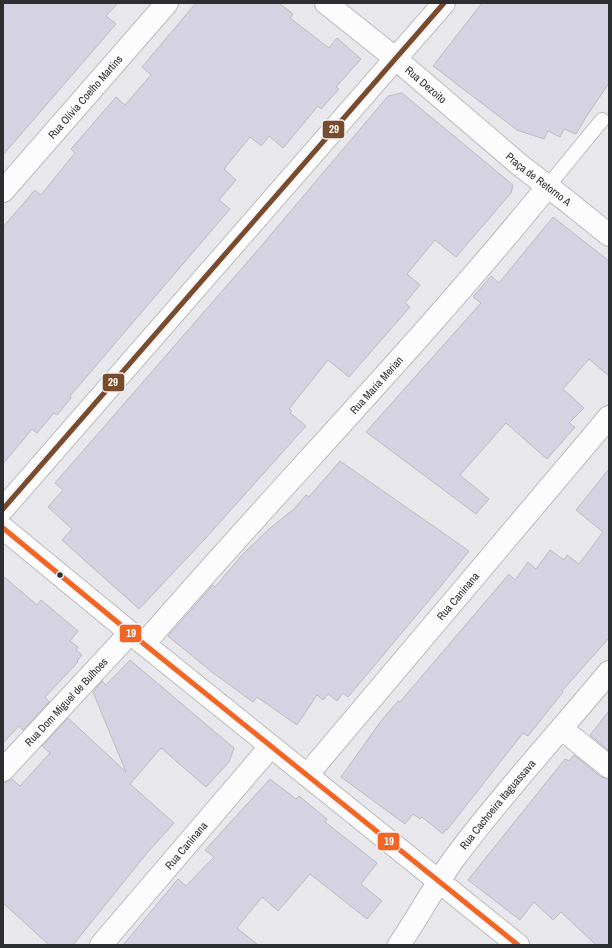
<svg xmlns="http://www.w3.org/2000/svg" width="612" height="948" font-family="'Archivo Narrow',sans-serif">
<style>
.building{fill:#d5d3e1;stroke:#bcbbbf}
.lines{fill:none;stroke-linecap:round;stroke-linejoin:round}
.lane-casing{stroke:#bbbbbe;stroke-width:16}
.street-casing{stroke:#bbbbbe;stroke-width:24}
.lane{stroke:#fcfcfc;stroke-width:14}
.street{stroke:#fcfcfc;stroke-width:22}
.bus-1-casing{stroke:#f3f4fc;stroke-width:8}
.bus-2-casing{stroke:#f3f4fc;stroke-width:8}
.bus-1{stroke:#7a4b2a;stroke-width:5}
.bus-2{stroke:#f26522;stroke-width:5}
.bus-dot{fill:#2d2e31;stroke:#f3f4fc;stroke-width:1.5}
.labels{text-anchor:middle;stroke-width:4;stroke-linejoin:round;paint-order:stroke}
.street-label{font-size:11px;fill:#2d2e31;stroke:#f3f4fc}
.line-badge{stroke:#f3f4fc;stroke-width:1.5}
.badge-label{font-size:11px;text-anchor:middle;font-weight:bold;fill:#fff}
</style>
<rect width="100%" height="100%" fill="#e8e8ec"/>
<!-- building -->
<path class="building" d="M 3,3 L 118,3 L 106,16 L 116,24 L 3,155 Z
M 196,3 L 279,3 L 293,14 L 290,18 L 329,48 L 337,38 L 361,59 L 336,87 L 339,89 L 321,109 L 318,106 L 283,148 L 269,136 L 261,146 L 250,137 L 224,169 L 236,180 L 219,200 L 230,209 L 70,396 L 71,398 L 57,415 L 54,413 L 37,433 L 32,429 L 3,464 L 3,227 L 35,190 L 41,195 L 75,153 L 71,149 L 116,97 L 125,105 L 151,75 L 142,67 Z
M 482,3 L 609,3 L 609,83 L 586,117 L 576,134 L 564,129 L 560,137 L 548,131 L 544,139 L 517,130 L 433,66 Z
M 402,93 L 513,185 L 511,193 L 456,257 L 435,240 L 407,274 L 420,285 L 405,303 L 410,307 L 349,377 L 328,360 L 289,409 L 292,411 L 290,413 L 306,426 L 204,540 L 139,609 L 62,540 L 72,529 L 48,507 L 63,490 L 55,483 L 257,251 L 388,96 Z
M 553,217 L 609,261 L 609,376 L 589,359 L 563,389 L 584,408 L 569,423 L 575,427 L 547,459 L 506,423 L 460,475 L 489,499 L 476,514 L 366,432 L 481,303 L 473,297 L 491,276 L 499,283 Z
M 340,461 L 469,551 L 441,586 L 348,697 L 343,693 L 337,701 L 328,694 L 323,700 L 317,695 L 297,725 L 257,697 L 253,702 L 212,672 L 168,636 L 213,585 L 215,587 L 242,555 L 269,529 L 294,509 L 306,495 L 309,497 Z
M 609,469 L 609,638 L 562,691 L 563,692 L 528,736 L 523,733 L 447,830 L 446,829 L 443,834 L 422,817 L 420,819 L 413,814 L 405,824 L 341,777 L 381,721 L 398,701 L 400,702 L 509,574 L 515,580 L 528,562 L 536,569 L 550,550 L 564,560 L 567,555 L 579,564 L 603,532 L 576,510 Z
M 3,576 L 37,605 L 41,600 L 78,631 L 70,641 L 78,647 L 76,650 L 82,655 L 77,661 L 78,662 L 45,697 L 49,702 L 23,730 L 19,726 L 3,743 Z
M 130,660 L 234,748 L 229,762 L 206,787 L 161,748 L 130,784 L 174,823 L 147,853 L 73,945 L 49,945 L 3,903 L 3,782 L 7,782 L 12,779 L 20,786 L 50,753 L 42,746 L 68,718 L 126,772 L 93,692 L 102,681 L 106,685 Z
M 609,711 L 609,751 L 590,735 Z
M 574,755 L 601,777 L 609,779 L 609,945 L 596,945 L 561,912 L 553,920 L 534,902 L 520,920 L 468,880 L 565,759 L 569,761 Z
M 270,779 L 296,799 L 299,796 L 327,819 L 325,822 L 377,863 L 361,884 L 382,901 L 367,919 L 310,874 L 278,911 L 262,897 L 237,928 L 258,945 L 123,945 L 178,879 L 186,886 L 214,857 L 205,850 Z"/>
<g class="lines">
<!-- lane casing -->
<g class="lane-casing">
<path id="lane" d="M 548,186 L 602,120"/>
</g>
<!-- street casing -->
<g class="street-casing">
<g id="street">
<path id="s1" d="M 326,3 L 396,59 L 521,166 L 563,198 L 609,235"/>
<path id="s2" d="M 3,191 L 167,3"/>
<path d="M 3,509 L 444,3"/>
<path d="M 3,528 L 144,644 L 518,945"/>
<path id="s3" d="M 144,644 C 277,490 420,344 548,186"/>
<path d="M 562,729 L 609,767"/>
<path id="s4" d="M 3,770 L 130,633"/>
<path id="s5" d="M 307,775 L 609,417"/>
<path id="s6" d="M 101,945 L 271,746"/>
<path id="s7" d="M 399,945 C 418,917 434,887 453,860 C 501,795 557,735 609,672"/>
</g>
</g>
<!-- lane -->
<use href="#lane" class="lane"/>
<!-- street -->
<use href="#street" class="street"/>
<!-- bus-1 casing -->
<g class="bus-1-casing">
<path id="bus-1" d="M 3,509 L 444,3"/>
</g>
<!-- bus-2 casing -->
<g class="bus-2-casing">
<path id="bus-2" d="M 3,528 L 144,644 L 518,945"/>
</g>
<!-- bus-1 -->
<use href="#bus-1" class="bus-1"/>
<!-- bus-2 -->
<use href="#bus-2" class="bus-2"/>
</g>
<!-- markers -->
<circle class="bus-dot" cx="60" cy="575" r="3.5"/>
<g class="labels">
<!-- street labels -->
<g class="street-label">
<text dy="4" stroke="none"><textPath href="#s1" startOffset="129">Rua Dezoito</textPath></text>
<text dy="4" stroke="none"><textPath href="#s2" startOffset="125">Rua Olívia Coelho Martins</textPath></text>
<text dy="4" stroke="none"><textPath href="#s1" startOffset="276">Praça de Retorno A</textPath></text>
<text dy="4" stroke="none"><textPath href="#s3" startOffset="348">Rua Maria Merian</textPath></text>
<text dy="4" stroke="none"><textPath href="#s5" startOffset="234">Rua Caninana</textPath></text>
<text dy="4" stroke="none"><textPath href="#s4" startOffset="93">Rua Dom Miguel de Bulhoes</textPath></text>
<text dy="4" stroke="none"><textPath href="#s7" startOffset="172">Rua Cachoeira Itaguassava</textPath></text>
<text dy="4" stroke="none"><textPath href="#s6" startOffset="131">Rua Caninana</textPath></text>
</g>
</g>
<g class="line-badge">
<rect x="322" y="120" width="23" height="19" rx="4" fill="#7a4b2a"/>
<rect x="102" y="373" width="23" height="19" rx="4" fill="#7a4b2a"/>
<rect x="119" y="624" width="23" height="19" rx="4" fill="#f26522"/>
<rect x="377" y="832" width="23" height="19" rx="4" fill="#f26522"/>
</g>
<g class="badge-label">
<text x="334" y="133">29</text>
<text x="113" y="386">29</text>
<text x="131" y="637">19</text>
<text x="389" y="845">19</text>
</g>
<!-- border -->
<rect width="612" height="948" fill="none" stroke="#2d2e31" stroke-width="8"/>
</svg>
